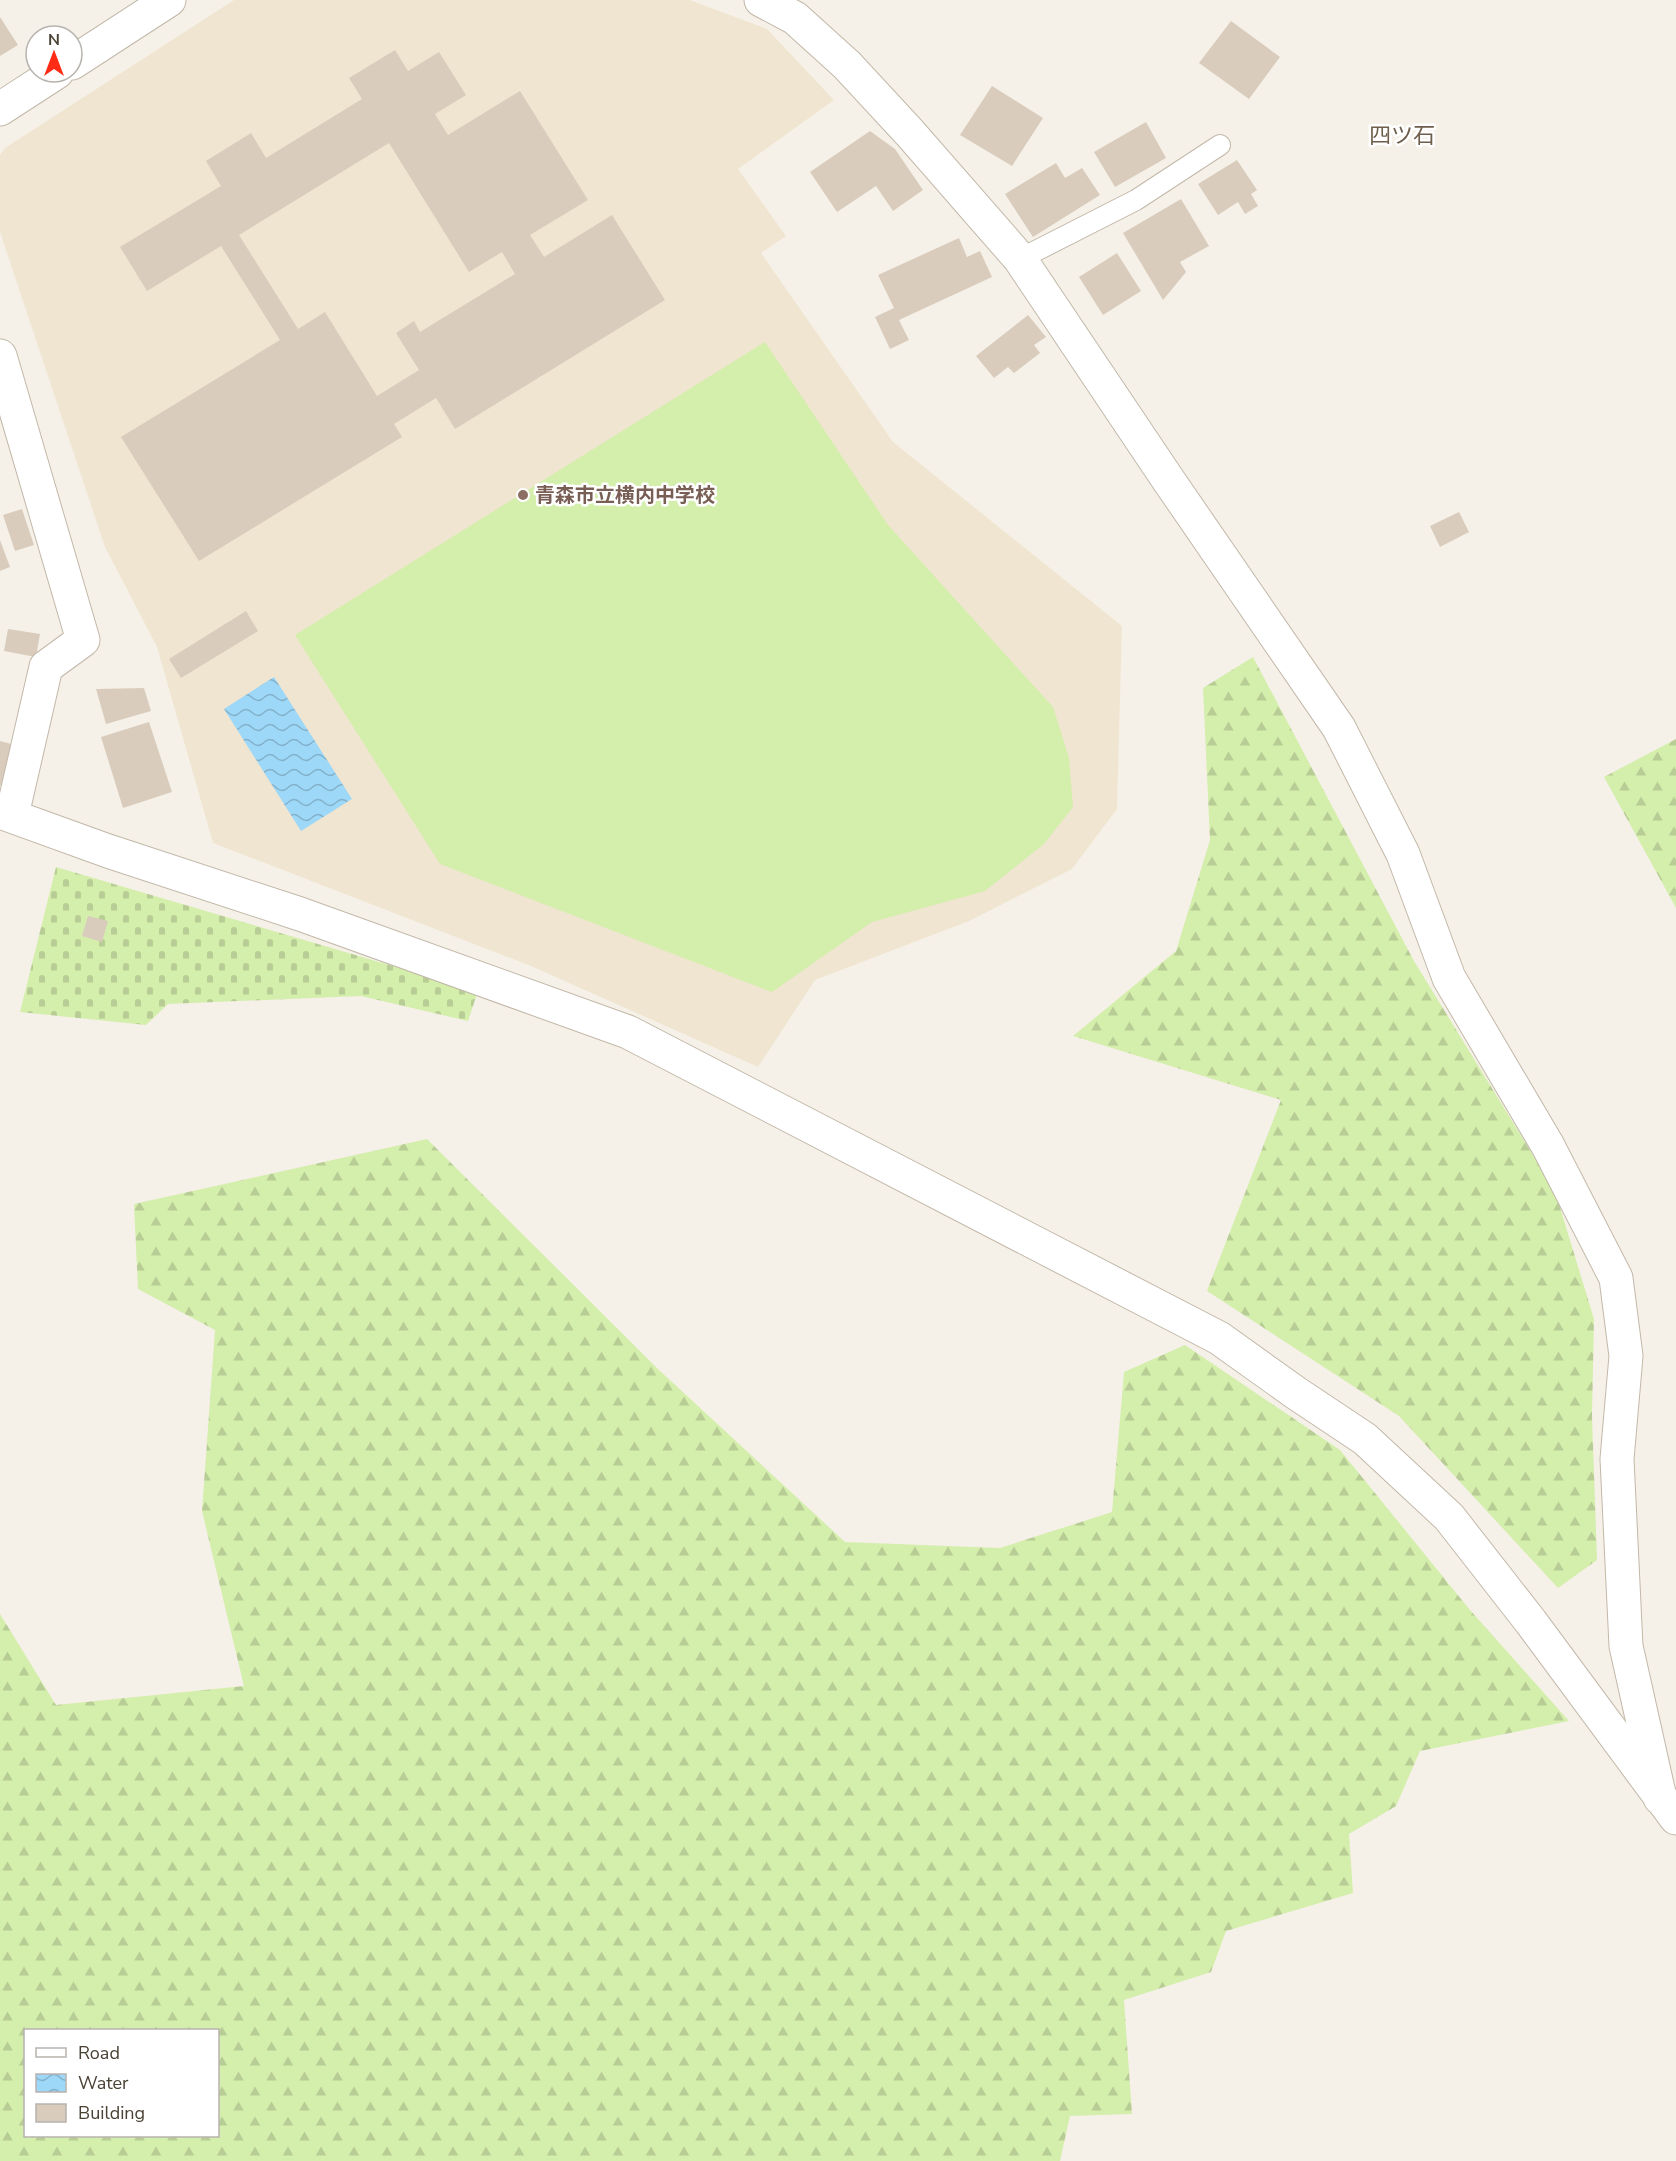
<svg xmlns="http://www.w3.org/2000/svg" width="1676" height="2161" font-family="'Nunito Sans','Noto Sans JP',sans-serif">
<style>
.education{fill:#f0e5d0}
.forest{fill:url(#forest-firs);fill-rule:evenodd}
.cemetery{fill:url(#cemetery-stones)}
.garden{fill:#d4eeac}
.water{fill:url(#water-waves)}
.building{fill:#d9ccbc;fill-rule:evenodd}
.lines{fill:none;stroke-linecap:round;stroke-linejoin:round}
.service-casing{stroke:#c2b8a9;stroke-width:22}
.minor-casing{stroke:#c2b8a9;stroke-width:35}
.tertiary-casing{stroke:#c2b8a9;stroke-width:35}
.service{stroke:#fff;stroke-width:20}
.minor{stroke:#fff;stroke-width:33}
.tertiary{stroke:#fff;stroke-width:33}
.education-dot{fill:#8d6e63;stroke:#fff;stroke-width:2}
.labels{text-anchor:middle;stroke-width:5;stroke-linejoin:round;paint-order:stroke}
.education-label{font-size:20px;font-weight:bold;fill:#785e54;stroke:#fff;text-anchor:start}
.quarter-label{font-size:22px;fill:#6e5e4b;stroke:#fff}
</style>
<defs>
<pattern id="forest-firs" width="22" height="20" patternUnits="userSpaceOnUse" patternTransform="scale(1.5)"><rect width="22" height="20" fill="#d4eeac"/><path d="M5 1l3.5 6h-7zM16 11l3.5 6h-7z" fill="#b8cd95"/></pattern>
<pattern id="cemetery-stones" width="16" height="16" patternUnits="userSpaceOnUse" patternTransform="scale(1.5)"><rect width="16" height="16" fill="#d4eeac"/><path d="M2 7V4a2 2 0 0 1 4 0v3zM10 15v-3a2 2 0 0 1 4 0v3z" fill="#b8cd95"/></pattern>
<pattern id="water-waves" width="16" height="10" patternUnits="userSpaceOnUse" patternTransform="scale(1.5)"><rect width="16" height="10" fill="#9ed8f8"/><path d="M0 5q4-4 8 0t8 0" fill="none" stroke="#83b1ca"/></pattern>
</defs>
<rect width="100%" height="100%" fill="#f6f1e8"/>
<!-- education -->
<path class="education" d="M 234,0 L 690,0 L 767,29 L 834,100 L 738,169 L 786,236 L 761,253 L 893,442 L 1122,626 L 1117,809 L 1072,869 L 969,921 L 815,980 L 758,1067 L 531,966 L 213,843 L 157,647 L 105,547 L 0,232 L 0,155 L 5,148 Z"/>
<!-- forest -->
<path class="forest" d="M 1253,657 L 1414,961 L 1555,1191 L 1594,1319 L 1592,1416 L 1597,1560 L 1558,1588 L 1399,1416 L 1207,1291 L 1281,1100 L 1073,1036 L 1176,951 L 1210,840 L 1203,688 Z
M 1676,739 L 1676,908 L 1604,777 Z
M 427,1139 L 659,1370 L 845,1542 L 1000,1548 L 1112,1512 L 1124,1372 L 1185,1345 L 1340,1450 L 1470,1610 L 1569,1721 L 1420,1751 L 1396,1806 L 1349,1834 L 1353,1893 L 1226,1931 L 1211,1972 L 1124,2000 L 1132,2114 L 1070,2116 L 1060,2161 L 0,2161 L 0,1614 L 56,1705 L 244,1686 L 202,1511 L 215,1330 L 138,1289 L 134,1204 ZM 218,2030 L 218,2136 L 26,2136 L 26,2030 Z"/>
<!-- cemetery -->
<path class="cemetery" d="M 56,867 L 478,991 L 468,1021 L 361,996 L 168,1004 L 146,1025 L 20,1012 Z"/>
<!-- garden -->
<path class="garden" d="M 765,342 L 888,525 L 1053,707 L 1069,758 L 1073,807 L 1044,844 L 985,891 L 872,922 L 772,992 L 440,864 L 295,635 Z"/>
<!-- water -->
<path class="water" d="M 274,677 L 352,799 L 301,831 L 224,709 Z"/>
<!-- building -->
<path class="building" d="M 0,17 L 18,45 L 0,56 Z
M 1231,21 L 1280,57 L 1249,99 L 1199,63 Z
M 395,50 L 408,71 L 439,52 L 466,95 L 435,114 L 448,135 L 520,91 L 588,200 L 530,235 L 544,257 L 612,215 L 665,300 L 455,429 L 436,398 L 394,424 L 402,437 L 199,561 L 121,437 L 280,340 L 221,246 L 147,291 L 120,247 L 221,186 L 206,161 L 251,133 L 266,158 L 362,99 L 349,78 ZM 389,143 L 469,272 L 502,252 L 515,274 L 420,332 L 414,321 L 396,333 L 419,370 L 377,396 L 325,312 L 298,329 L 239,235 Z
M 992,86 L 1043,118 L 1012,166 L 960,135 Z
M 1146,122 L 1166,158 L 1115,187 L 1094,152 Z
M 870,131 L 895,149 L 923,190 L 893,211 L 876,186 L 837,212 L 810,172 Z
M 1237,160 L 1257,190 L 1251,194 L 1258,206 L 1245,214 L 1238,202 L 1218,215 L 1198,184 Z
M 1056,163 L 1065,178 L 1082,168 L 1100,195 L 1033,237 L 1005,194 Z
M 1181,199 L 1209,246 L 1180,262 L 1186,272 L 1163,300 L 1123,233 Z
M 959,238 L 967,257 L 980,251 L 992,277 L 899,320 L 909,340 L 890,349 L 875,317 L 894,308 L 878,275 Z
M 1117,253 L 1141,291 L 1103,315 L 1079,277 Z
M 1028,315 L 1046,337 L 1034,345 L 1040,353 L 1014,373 L 1008,367 L 994,378 L 976,356 Z
M 22,509 L 34,545 L 15,551 L 3,515 Z
M 1459,512 L 1469,532 L 1440,547 L 1430,526 Z
M 0,540 L 10,567 L 0,571 Z
M 246,611 L 258,631 L 181,678 L 169,659 Z
M 8,629 L 40,634 L 36,657 L 4,651 Z
M 144,688 L 151,711 L 106,724 L 96,689 Z
M 149,722 L 172,792 L 123,808 L 101,737 Z
M 0,741 L 15,745 L 5,787 L 0,785 Z
M 88,916 L 108,921 L 102,942 L 82,936 Z"/>
<g class="lines">
<!-- service casing -->
<g class="service-casing">
<path id="service" d="M 1020,259 L 1136,200 L 1220,145"/>
</g>
<!-- minor casing -->
<g class="minor-casing">
<path id="minor" d="M 761,0 L 795,18 L 847,65 L 910,133 L 1020,259 L 1169,481 L 1339,728 L 1403,854 L 1449,978 L 1548,1146 L 1616,1278 L 1626,1356 L 1617,1459 L 1626,1646 L 1660,1798
M 72,63 L 169,0
M 0,109 L 57,72
M 0,356 L 83,640 L 46,667 L 12,815"/>
</g>
<!-- tertiary casing -->
<g class="tertiary-casing">
<path id="tertiary" d="M 0,812 L 108,851 L 300,914 L 628,1032 L 1219,1338 L 1296,1393 L 1365,1439 L 1449,1517 L 1531,1622 L 1676,1818"/>
</g>
<!-- service -->
<use href="#service" class="service"/>
<!-- minor -->
<use href="#minor" class="minor"/>
<!-- tertiary -->
<use href="#tertiary" class="tertiary"/>
</g>
<!-- markers -->
<circle class="education-dot" cx="523" cy="495" r="6"/>
<g class="labels">
<!-- education labels -->
<g class="education-label">
<text x="535" y="502">青森市立横内中学校</text>
</g>
<!-- quarter labels -->
<g class="quarter-label">
<text x="1402" y="143">四ツ石</text>
</g>
</g>
<!-- legend -->
<rect x="24" y="2029" width="195" height="108" fill="#ffffff" stroke="#b7b3ae" stroke-width="1.5"/>
<rect x="36" y="2048" width="30" height="9" fill="#ffffff" stroke="#b7b3ae" stroke-width="1.5"/>
<text x="78" y="2059" font-size="18" fill="#4a4135">Road</text>
<rect x="36" y="2074" width="30" height="18" fill="url(#water-waves)" stroke="#b7b3ae" stroke-width="1.5"/>
<text x="78" y="2089" font-size="18" fill="#4a4135">Water</text>
<rect x="36" y="2104" width="30" height="18" fill="#d9ccbc" stroke="#b7b3ae" stroke-width="1.5"/>
<text x="78" y="2119" font-size="18" fill="#4a4135">Building</text>
<!-- north arrow -->
<g transform="translate(54 54)"><circle r="28" fill="#ffffff" stroke="#b7b3ae" stroke-width="1.5"/>
<path d="M0-4.5L10 22L0 15L-10 22Z" fill="#ff2c15"/>
<text y="-9" font-size="16" font-weight="bold" text-anchor="middle" fill="#4a4135">N</text>
</g>
</svg>
